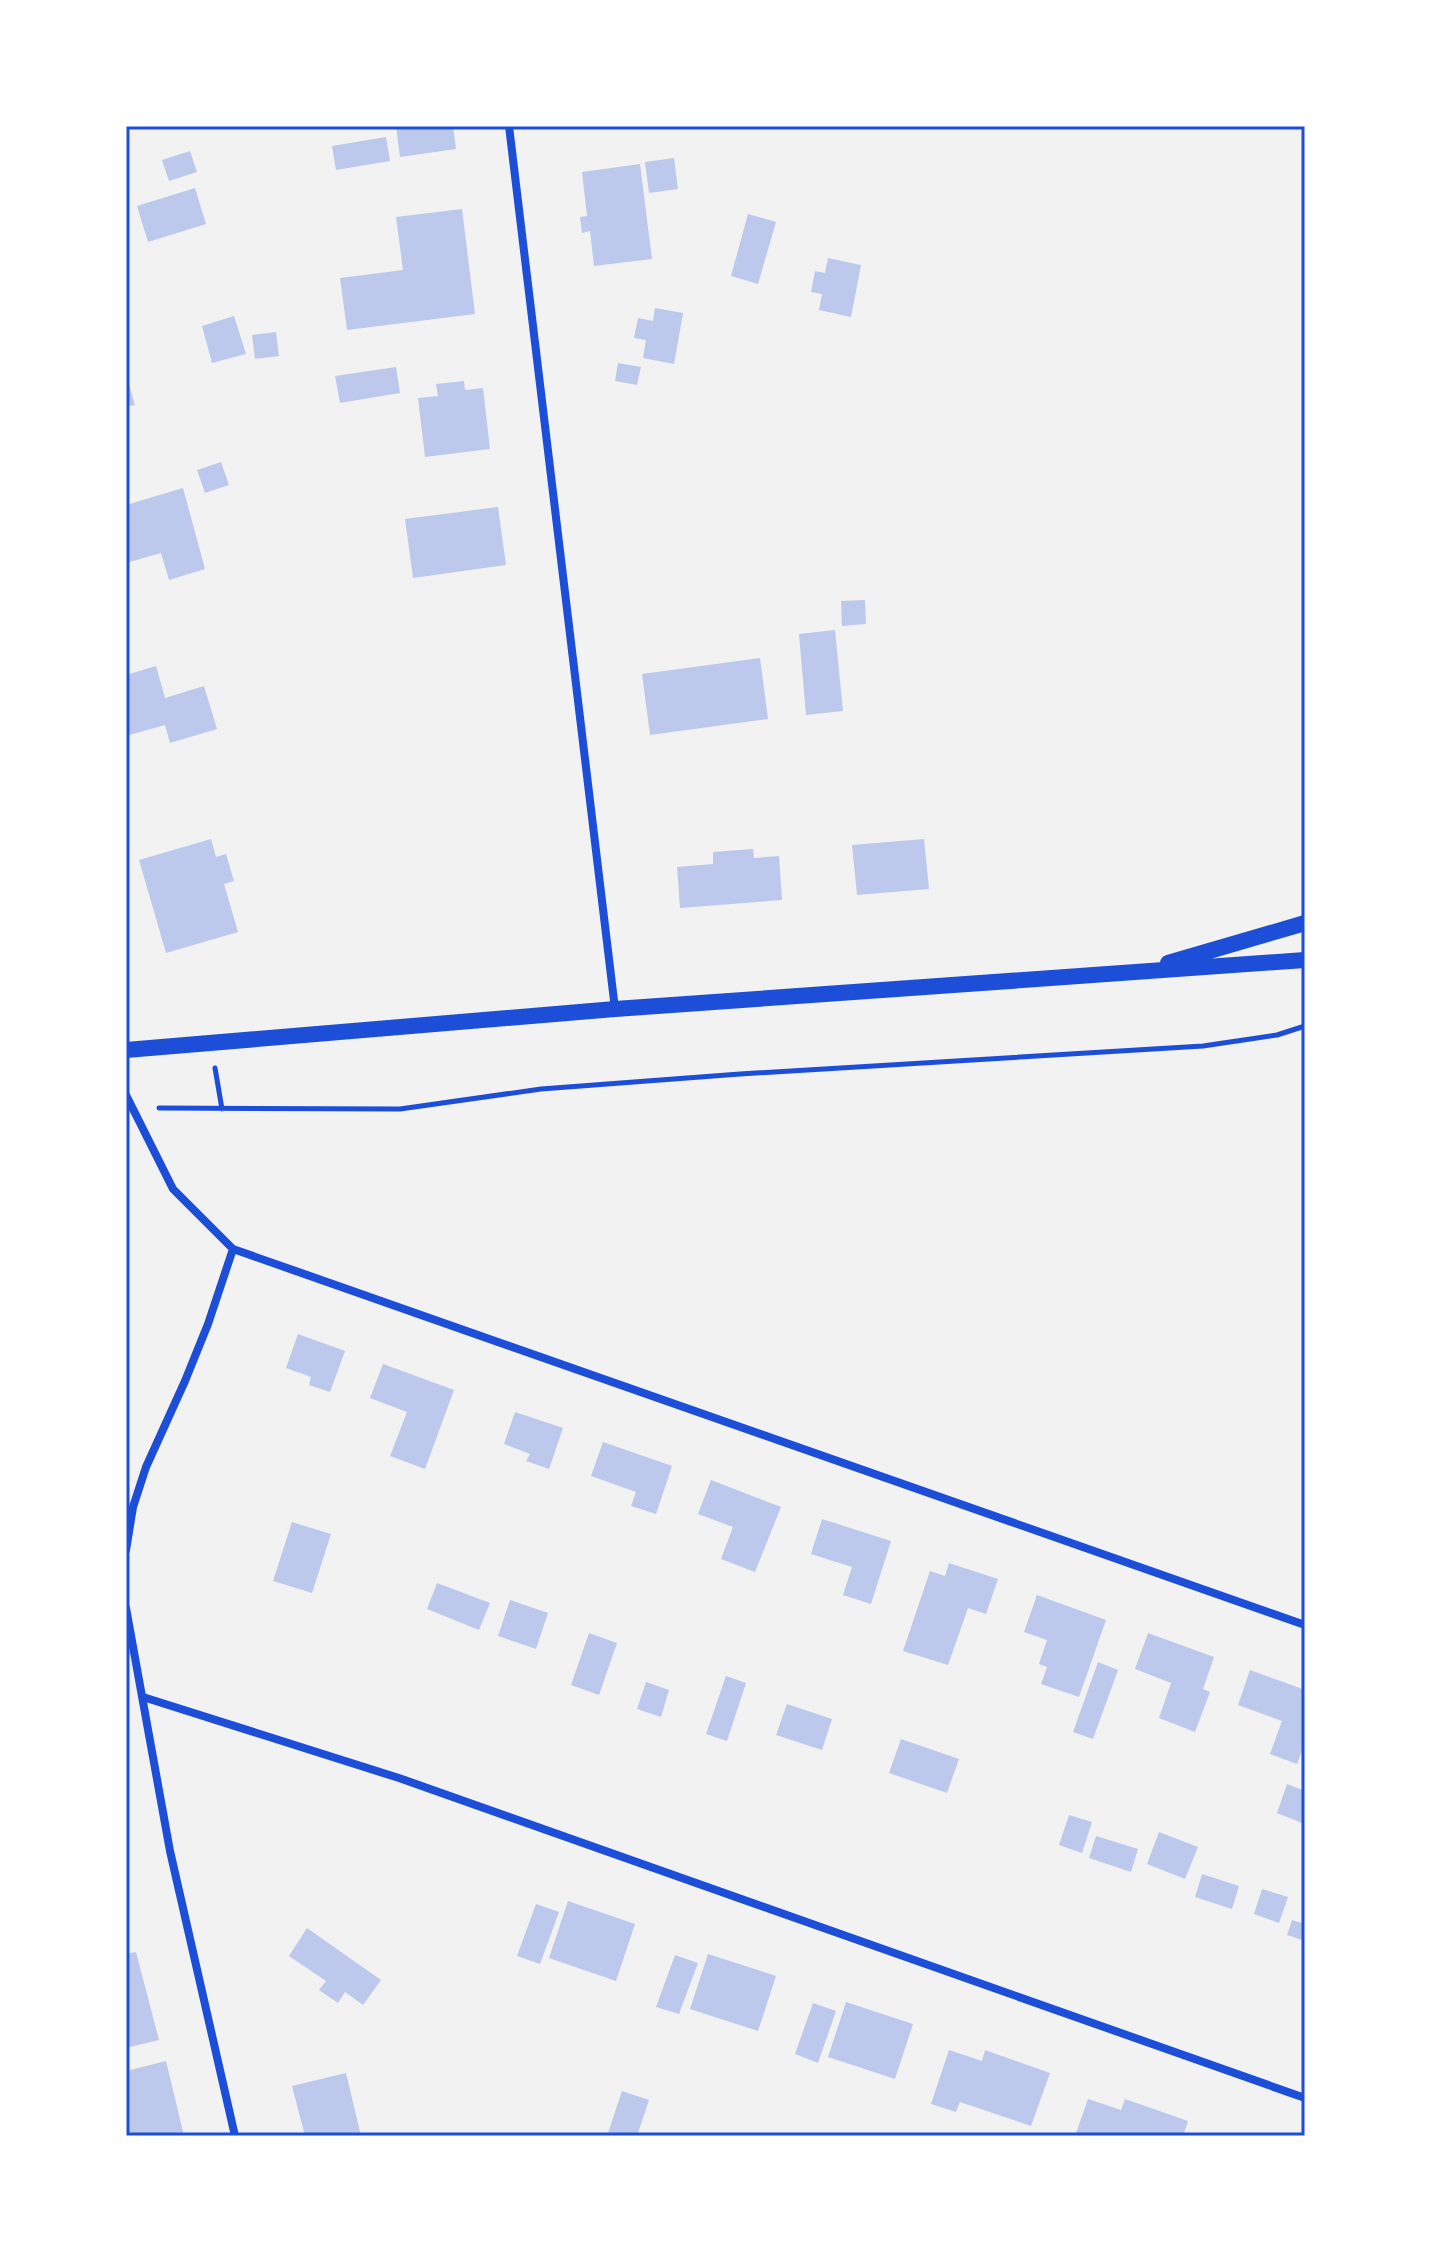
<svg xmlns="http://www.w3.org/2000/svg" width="1431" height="2262" font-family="Roboto,sans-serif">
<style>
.building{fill:#bdc9ec}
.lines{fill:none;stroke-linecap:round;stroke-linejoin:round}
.path{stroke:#1d4ed8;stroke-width:5}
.minor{stroke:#1d4ed8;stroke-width:8}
.secondary{stroke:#1d4ed8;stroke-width:16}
.neatline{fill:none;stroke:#1d4ed8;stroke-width:3}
</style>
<rect width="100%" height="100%" fill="#f2f2f2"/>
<!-- building -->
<path class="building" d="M 396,126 L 453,126 L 456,149 L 400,157 Z
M 386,137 L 390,161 L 336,170 L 332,146 Z
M 190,151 L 197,172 L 169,181 L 162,160 Z
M 674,158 L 678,189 L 649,193 L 645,162 Z
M 640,164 L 652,259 L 594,266 L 590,231 L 582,233 L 580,217 L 587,216 L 582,172 Z
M 195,188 L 206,224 L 148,242 L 137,206 Z
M 462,209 L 475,314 L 347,330 L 340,278 L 403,270 L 396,217 Z
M 748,214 L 776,222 L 758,284 L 731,276 Z
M 828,258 L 861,265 L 851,317 L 819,310 L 822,294 L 811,292 L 815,271 L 825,273 Z
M 655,308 L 683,313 L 674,364 L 643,358 L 646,340 L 634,338 L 638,318 L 653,321 Z
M 234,316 L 246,354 L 212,363 L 202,326 Z
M 276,332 L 279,356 L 255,359 L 252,335 Z
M 618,363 L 641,367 L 637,385 L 615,381 Z
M 396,367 L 400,393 L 340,403 L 335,376 Z
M 126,375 L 135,405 L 126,407 Z
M 464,381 L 465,390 L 483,388 L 490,449 L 425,457 L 418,398 L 438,396 L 436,384 Z
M 221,462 L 229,485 L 205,493 L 197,470 Z
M 183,488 L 205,569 L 169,580 L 161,553 L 126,563 L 126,505 Z
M 498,507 L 506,565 L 413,578 L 405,519 Z
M 865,600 L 866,624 L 842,626 L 841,601 Z
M 835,630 L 843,711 L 806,715 L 799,634 Z
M 760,658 L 768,719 L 650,735 L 642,674 Z
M 156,666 L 165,698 L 204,686 L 217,729 L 170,743 L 165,725 L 126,736 L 126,675 Z
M 211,839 L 216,857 L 226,854 L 234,881 L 224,884 L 238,932 L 166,953 L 139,860 Z
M 924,839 L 929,889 L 857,895 L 852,845 Z
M 753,849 L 754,858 L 779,856 L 782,900 L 680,908 L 677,867 L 713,864 L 713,852 Z
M 298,1334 L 345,1351 L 330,1392 L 309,1385 L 311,1377 L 286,1368 Z
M 383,1364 L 454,1390 L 425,1469 L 390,1456 L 407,1412 L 370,1398 Z
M 515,1412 L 563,1428 L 549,1469 L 526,1461 L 530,1454 L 504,1444 Z
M 603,1442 L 672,1466 L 656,1514 L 631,1506 L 636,1492 L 591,1476 Z
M 711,1480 L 781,1507 L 755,1572 L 721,1559 L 733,1527 L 698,1514 Z
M 822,1519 L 891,1541 L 871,1604 L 843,1595 L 852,1567 L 811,1554 Z
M 292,1522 L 331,1534 L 312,1593 L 273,1581 Z
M 949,1563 L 998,1579 L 986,1614 L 968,1608 L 948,1665 L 903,1651 L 930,1571 L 945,1576 Z
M 437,1583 L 490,1603 L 479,1630 L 427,1609 Z
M 1037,1595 L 1106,1620 L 1079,1697 L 1041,1684 L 1047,1667 L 1039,1664 L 1047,1640 L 1024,1632 Z
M 510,1600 L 548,1613 L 536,1649 L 498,1636 Z
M 589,1633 L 617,1643 L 599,1695 L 571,1685 Z
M 1148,1633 L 1214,1657 L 1203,1689 L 1210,1692 L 1195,1732 L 1159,1718 L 1171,1683 L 1135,1669 Z
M 1098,1662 L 1118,1670 L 1093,1739 L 1073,1732 Z
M 1250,1670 L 1305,1690 L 1305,1742 L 1297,1764 L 1270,1754 L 1282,1721 L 1238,1705 Z
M 726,1676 L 746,1683 L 727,1741 L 706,1734 Z
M 646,1682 L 669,1690 L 661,1717 L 637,1709 Z
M 787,1704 L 832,1719 L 822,1750 L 776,1735 Z
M 901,1739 L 959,1759 L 947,1793 L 889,1773 Z
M 1287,1784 L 1305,1791 L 1305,1815 L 1302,1823 L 1277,1813 Z
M 1069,1815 L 1092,1822 L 1082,1853 L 1059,1845 Z
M 1159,1832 L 1198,1847 L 1185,1879 L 1147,1864 Z
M 1096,1836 L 1138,1849 L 1131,1872 L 1089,1858 Z
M 1202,1874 L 1239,1886 L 1232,1909 L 1195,1897 Z
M 1262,1889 L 1288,1897 L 1279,1923 L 1254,1914 Z
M 568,1901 L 635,1924 L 616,1981 L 549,1958 Z
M 536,1904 L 559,1912 L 540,1964 L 517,1956 Z
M 1292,1920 L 1305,1924 L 1305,1941 L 1287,1935 Z
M 307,1928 L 381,1980 L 363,2005 L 345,1992 L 338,2003 L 319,1990 L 326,1981 L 289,1956 Z
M 136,1952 L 159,2040 L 126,2048 L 126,1954 Z
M 708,1954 L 776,1976 L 758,2031 L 690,2009 Z
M 675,1955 L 698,1963 L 679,2014 L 656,2007 Z
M 846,2002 L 913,2024 L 895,2079 L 828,2057 Z
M 813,2003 L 836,2011 L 818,2063 L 795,2054 Z
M 949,2050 L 982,2061 L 985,2050 L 1050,2073 L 1031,2126 L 960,2102 L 956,2112 L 931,2104 Z
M 166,2061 L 184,2136 L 126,2136 L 126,2071 Z
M 346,2073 L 361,2136 L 305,2136 L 292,2086 Z
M 622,2091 L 649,2100 L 637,2136 L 607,2136 Z
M 1088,2099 L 1121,2110 L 1125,2099 L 1188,2121 L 1183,2136 L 1075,2136 Z"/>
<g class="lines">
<!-- path -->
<path class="path" d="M 215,1068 L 222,1109
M 159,1108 L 400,1109 L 541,1089 L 740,1074 L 1203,1046 L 1277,1035 L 1305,1026"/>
<!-- minor -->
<path class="minor" d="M 509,126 L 615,1009
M 126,1095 L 173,1189 L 233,1249 L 1305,1625
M 126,1550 L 133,1507 L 146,1467 L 185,1381 L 208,1324 L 233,1249
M 126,1608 L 170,1851 L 235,2136
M 143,1697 L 399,1778 L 1305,2098"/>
<!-- secondary -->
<path class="secondary" d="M 1168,963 L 1305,923
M 126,1050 L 615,1009 L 1305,960"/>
</g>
<!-- border -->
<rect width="1431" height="2262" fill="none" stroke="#ffffff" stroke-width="256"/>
<rect x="128" y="128" width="1175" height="2006" class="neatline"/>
</svg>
